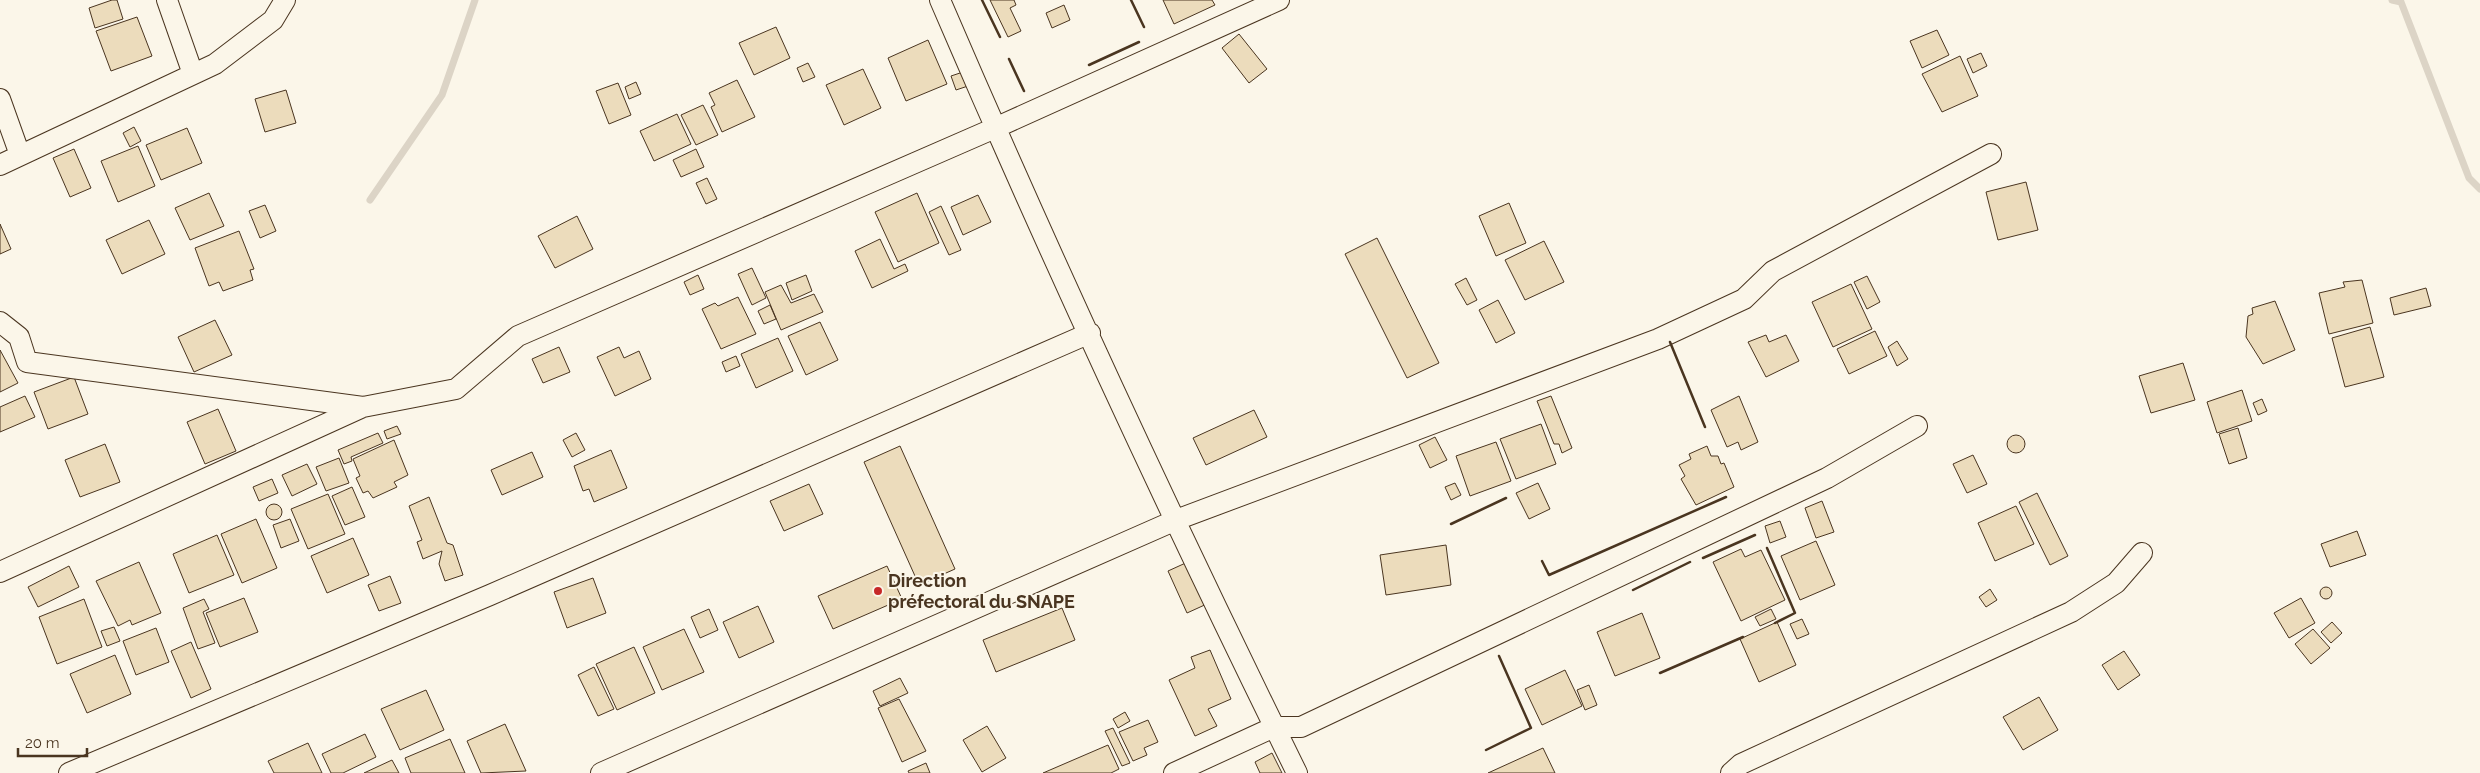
<svg xmlns="http://www.w3.org/2000/svg" width="2480" height="773" font-family="Raleway,sans-serif">
<style>
.lines{fill:none;stroke-linecap:round;stroke-linejoin:round}
.stream{stroke:#dcd4c6;stroke-width:7}
.building{fill:#ecdcbc;stroke:#4a3520}
.minor-casing{stroke:#4a3520;stroke-width:22}
.minor{stroke:#fbf6e9;stroke-width:20}
.wall{stroke:#4a3520;stroke-width:2.5}
.poi-dot{fill:#c62828;stroke:#fbf6e9;stroke-width:2}
.labels{text-anchor:middle;stroke-width:4;stroke-linejoin:round;paint-order:stroke}
.poi-label{font-size:18px;font-weight:bold;fill:#4a3520;stroke:#fbf6e9;text-anchor:start}
</style>
<rect width="100%" height="100%" fill="#fbf6e9"/>
<g class="lines">
<!-- stream -->
<path class="stream" d="M 2392,0 L 2401,2 L 2469,178 L 2480,189
M 370,200 L 442,95 L 475,0"/>
</g>
<!-- building -->
<path class="building" d="M 112,0 L 117,0 L 123,19 L 95,28 L 89,8 Z
M 990,0 L 1014,0 L 1016,5 L 1010,8 L 1021,31 L 1008,37 Z
M 1163,0 L 1212,0 L 1215,5 L 1174,24 Z
M 1064,5 L 1070,20 L 1052,28 L 1046,13 Z
M 137,17 L 152,56 L 111,71 L 96,31 Z
M 776,27 L 790,58 L 754,75 L 739,43 Z
M 1937,30 L 1949,55 L 1922,68 L 1910,41 Z
M 1239,34 L 1267,69 L 1249,83 L 1222,48 Z
M 928,40 L 947,84 L 906,101 L 888,58 Z
M 1981,53 L 1987,66 L 1973,73 L 1967,59 Z
M 1960,56 L 1978,96 L 1942,112 L 1922,74 Z
M 808,63 L 815,77 L 803,82 L 797,68 Z
M 863,69 L 881,108 L 844,125 L 826,85 Z
M 966,71 L 971,85 L 956,90 L 951,76 Z
M 737,80 L 755,117 L 722,132 L 711,107 L 715,105 L 709,93 Z
M 636,82 L 641,94 L 629,99 L 625,87 Z
M 618,83 L 631,115 L 609,124 L 596,91 Z
M 286,90 L 296,123 L 265,132 L 255,99 Z
M 703,105 L 718,135 L 696,145 L 681,115 Z
M 677,114 L 691,144 L 654,161 L 640,131 Z
M 134,127 L 141,141 L 130,147 L 123,133 Z
M 187,128 L 202,163 L 161,180 L 146,145 Z
M 138,146 L 155,186 L 118,202 L 101,161 Z
M 74,149 L 91,188 L 70,197 L 53,158 Z
M 696,149 L 704,167 L 681,177 L 673,160 Z
M 707,178 L 717,199 L 706,204 L 696,183 Z
M 2026,182 L 2038,230 L 1998,240 L 1986,192 Z
M 209,193 L 224,226 L 190,240 L 175,208 Z
M 917,193 L 939,243 L 898,262 L 875,212 Z
M 978,195 L 991,222 L 963,235 L 951,207 Z
M 1509,203 L 1526,243 L 1496,256 L 1479,216 Z
M 265,205 L 276,231 L 260,238 L 249,211 Z
M 941,206 L 961,250 L 949,255 L 929,212 Z
M 577,216 L 593,249 L 555,268 L 538,236 Z
M 149,220 L 165,254 L 122,274 L 106,240 Z
M 0,224 L 11,249 L 0,254 Z
M 239,231 L 254,269 L 250,270 L 253,280 L 223,291 L 219,282 L 209,286 L 195,248 Z
M 1377,238 L 1439,363 L 1407,378 L 1345,254 Z
M 880,239 L 894,269 L 905,264 L 908,271 L 872,288 L 855,251 Z
M 1544,241 L 1564,282 L 1525,300 L 1505,260 Z
M 752,268 L 766,298 L 752,305 L 738,274 Z
M 698,275 L 704,289 L 690,295 L 684,282 Z
M 806,275 L 812,291 L 792,300 L 786,283 Z
M 1867,276 L 1880,302 L 1867,309 L 1854,282 Z
M 1466,278 L 1477,300 L 1467,305 L 1455,284 Z
M 2362,280 L 2373,323 L 2329,334 L 2319,293 L 2345,287 L 2343,282 Z
M 1851,284 L 1872,329 L 1833,347 L 1812,302 Z
M 781,285 L 791,303 L 814,294 L 823,312 L 781,330 L 765,292 Z
M 2426,288 L 2431,306 L 2394,315 L 2390,298 Z
M 738,297 L 756,334 L 721,349 L 702,309 L 715,303 L 718,306 Z
M 1498,300 L 1515,333 L 1496,343 L 1479,310 Z
M 2275,301 L 2295,350 L 2263,364 L 2246,337 L 2248,316 L 2253,314 L 2252,308 Z
M 770,305 L 776,319 L 764,324 L 758,311 Z
M 215,320 L 232,355 L 194,372 L 178,337 Z
M 820,322 L 838,360 L 806,375 L 788,336 Z
M 2370,327 L 2384,377 L 2345,387 L 2332,338 Z
M 1875,331 L 1887,356 L 1849,374 L 1837,349 Z
M 1766,335 L 1769,342 L 1786,335 L 1799,361 L 1766,377 L 1748,342 Z
M 778,338 L 793,371 L 756,388 L 741,354 Z
M 1897,341 L 1908,359 L 1897,366 L 1888,347 Z
M 559,347 L 570,372 L 543,383 L 532,359 Z
M 619,347 L 624,358 L 639,351 L 651,379 L 615,396 L 597,357 Z
M 0,350 L 18,383 L 0,392 Z
M 736,356 L 740,366 L 726,372 L 722,362 Z
M 2183,363 L 2195,400 L 2151,413 L 2139,376 Z
M 74,377 L 88,414 L 48,429 L 34,392 Z
M 2242,390 L 2252,421 L 2217,433 L 2207,402 Z
M 25,396 L 35,417 L 0,432 L 0,407 Z
M 1551,396 L 1572,448 L 1562,453 L 1559,444 L 1554,444 L 1537,401 Z
M 1739,396 L 1758,442 L 1741,450 L 1738,442 L 1727,447 L 1711,410 Z
M 2262,399 L 2267,411 L 2258,415 L 2253,403 Z
M 218,409 L 236,451 L 205,464 L 187,422 Z
M 1254,410 L 1267,437 L 1206,465 L 1193,438 Z
M 1541,424 L 1556,464 L 1516,479 L 1500,439 Z
M 397,426 L 401,434 L 387,439 L 384,431 Z
M 2238,428 L 2247,458 L 2229,464 L 2219,434 Z
M 378,433 L 383,443 L 351,457 L 352,461 L 344,464 L 338,450 Z
M 576,433 L 585,450 L 572,457 L 563,440 Z
M2007 444a9 9 0 1 1 18 0a9 9 0 1 1-18 0Z
M 1435,437 L 1447,460 L 1430,468 L 1419,445 Z
M 394,440 L 408,475 L 394,482 L 397,487 L 373,498 L 368,491 L 363,493 L 356,478 L 360,476 L 353,459 Z
M 1496,442 L 1511,481 L 1470,496 L 1456,456 Z
M 105,444 L 120,482 L 80,497 L 65,460 Z
M 900,446 L 955,569 L 919,585 L 864,462 Z
M 1707,446 L 1711,456 L 1718,456 L 1721,464 L 1724,463 L 1734,487 L 1696,505 L 1681,479 L 1685,476 L 1679,465 L 1691,459 L 1689,454 Z
M 611,450 L 627,488 L 594,502 L 589,489 L 583,491 L 574,466 Z
M 532,452 L 543,477 L 502,495 L 491,470 Z
M 1973,455 L 1987,484 L 1967,493 L 1953,464 Z
M 339,458 L 349,483 L 326,491 L 316,467 Z
M 307,464 L 317,484 L 292,496 L 282,475 Z
M 272,479 L 278,493 L 259,501 L 253,487 Z
M 1455,483 L 1461,495 L 1451,500 L 1445,487 Z
M 1538,483 L 1550,509 L 1529,519 L 1516,493 Z
M 809,484 L 823,514 L 784,531 L 770,501 Z
M 352,487 L 365,517 L 345,525 L 332,496 Z
M 2037,493 L 2068,556 L 2050,565 L 2019,502 Z
M 328,494 L 345,534 L 308,549 L 291,509 Z
M 429,497 L 447,543 L 453,545 L 463,575 L 445,581 L 439,564 L 442,551 L 423,559 L 417,542 L 422,540 L 409,506 Z
M 1822,501 L 1834,532 L 1816,538 L 1805,508 Z
M266 512a8 8 0 1 1 16 0a8 8 0 1 1-16 0Z
M 2016,506 L 2034,544 L 1995,561 L 1978,523 Z
M 256,519 L 277,568 L 242,583 L 221,534 Z
M 290,519 L 299,541 L 281,548 L 273,525 Z
M 1780,521 L 1786,537 L 1770,543 L 1765,526 Z
M 2357,531 L 2366,555 L 2330,567 L 2321,544 Z
M 217,535 L 234,575 L 189,593 L 173,554 Z
M 353,538 L 369,575 L 327,593 L 311,556 Z
M 1816,541 L 1835,585 L 1800,600 L 1781,556 Z
M 1446,545 L 1451,585 L 1386,595 L 1380,555 Z
M 1741,549 L 1745,557 L 1761,550 L 1785,600 L 1741,621 L 1713,562 Z
M 1190,561 L 1209,603 L 1187,613 L 1168,571 Z
M 139,562 L 161,613 L 132,625 L 130,620 L 118,626 L 96,581 Z
M 69,566 L 79,587 L 38,607 L 28,587 Z
M 887,566 L 902,599 L 833,629 L 818,596 Z
M 390,576 L 401,603 L 379,611 L 368,585 Z
M 593,578 L 606,613 L 567,628 L 554,592 Z
M2320 593a6 6 0 1 1 12 0a6 6 0 1 1-12 0Z
M 1990,589 L 1997,600 L 1986,607 L 1979,597 Z
M 244,598 L 258,632 L 220,647 L 206,613 Z
M 2301,598 L 2315,623 L 2289,638 L 2274,613 Z
M 84,599 L 102,647 L 57,664 L 39,617 Z
M 204,599 L 209,609 L 203,612 L 215,643 L 198,649 L 183,608 Z
M 758,606 L 774,642 L 739,658 L 723,622 Z
M 1062,608 L 1075,640 L 996,672 L 983,640 Z
M 709,609 L 718,630 L 700,638 L 691,617 Z
M 1771,609 L 1776,619 L 1760,626 L 1755,617 Z
M 1642,613 L 1660,658 L 1615,676 L 1597,632 Z
M 1802,619 L 1809,634 L 1797,639 L 1790,624 Z
M 1777,622 L 1796,665 L 1759,682 L 1740,639 Z
M 2332,622 L 2342,633 L 2331,643 L 2321,632 Z
M 114,627 L 120,641 L 107,646 L 101,631 Z
M 156,628 L 169,662 L 136,675 L 123,641 Z
M 684,629 L 704,672 L 662,690 L 643,647 Z
M 2313,629 L 2330,648 L 2311,664 L 2295,644 Z
M 191,642 L 211,689 L 191,698 L 171,651 Z
M 634,647 L 655,693 L 617,710 L 596,664 Z
M 1210,650 L 1231,699 L 1208,709 L 1217,726 L 1195,736 L 1169,680 L 1195,668 L 1191,657 Z
M 2124,651 L 2140,675 L 2118,690 L 2102,665 Z
M 115,655 L 131,694 L 87,713 L 70,674 Z
M 594,667 L 614,709 L 598,716 L 578,675 Z
M 1565,670 L 1582,706 L 1542,725 L 1525,689 Z
M 900,678 L 908,693 L 880,706 L 873,691 Z
M 1589,685 L 1597,705 L 1585,710 L 1577,690 Z
M 426,690 L 444,730 L 400,750 L 381,709 Z
M 2039,697 L 2058,730 L 2023,750 L 2003,717 Z
M 899,699 L 926,751 L 902,762 L 878,708 Z
M 1125,712 L 1130,721 L 1118,728 L 1113,719 Z
M 1148,720 L 1158,742 L 1144,748 L 1147,755 L 1133,761 L 1119,732 Z
M 505,724 L 526,771 L 481,773 L 467,741 Z
M 987,726 L 1006,758 L 982,772 L 963,740 Z
M 1113,728 L 1130,763 L 1122,766 L 1105,731 Z
M 365,734 L 376,757 L 343,773 L 331,773 L 322,754 Z
M 450,739 L 465,773 L 411,773 L 405,758 Z
M 308,743 L 322,773 L 274,773 L 268,761 Z
M 1108,745 L 1119,769 L 1111,773 L 1043,773 Z
M 1543,748 L 1555,773 L 1488,773 Z
M 1272,753 L 1282,773 L 1260,773 L 1255,762 Z
M 392,760 L 399,773 L 364,773 Z
M 926,763 L 930,773 L 909,773 L 908,771 Z"/>
<g class="lines">
<!-- minor casing -->
<g class="minor-casing">
<path id="minor" d="M 167,0 L 193,74
M 940,0 C 1052,261 1172,519 1297,773
M 0,99 L 20,155
M 0,165 L 215,64 L 273,20 L 285,0
M 0,322 L 19,337 L 27,362 L 363,407
M 0,572 L 363,407 L 456,389 L 518,336 L 995,128 L 1279,0
M 69,773 L 490,595 L 1090,333
M 601,773 L 1176,520 L 1658,339 L 1744,299 L 1773,271 L 1991,154
M 1174,773 L 1274,727 L 1301,727 L 1827,478 L 1917,426
M 1731,773 L 1741,764 L 2071,612 L 2116,583 L 2142,553"/>
</g>
<!-- minor -->
<use href="#minor" class="minor"/>
<!-- wall -->
<path class="wall" d="M 982,0 L 1000,37
M 1131,0 L 1144,27
M 1009,59 L 1024,91
M 1089,65 L 1139,42
M 1670,342 L 1705,427
M 1451,524 L 1506,498
M 1767,548 L 1795,613 L 1775,623
M 1703,558 L 1755,535
M 1542,561 L 1549,575 L 1726,497
M 1633,590 L 1690,562
M 1660,673 L 1743,637
M 1486,750 L 1531,728 L 1499,656"/>
</g>
<!-- markers -->
<circle class="poi-dot" cx="878" cy="591" r="5"/>
<g class="labels">
<!-- poi labels -->
<g class="poi-label">
<text x="888" y="587">Direction<tspan x="888" dy="21">préfectoral du SNAPE</tspan></text>
</g>
</g>
<!-- scale -->
<path d="M18 748v8h69v-8" fill="none" stroke="#4a3520" stroke-width="2.5"/>
<text x="25" y="748" font-size="15" fill="#4a3520" stroke="#fbf6e9" stroke-width="4" paint-order="stroke">20 m</text>
</svg>
